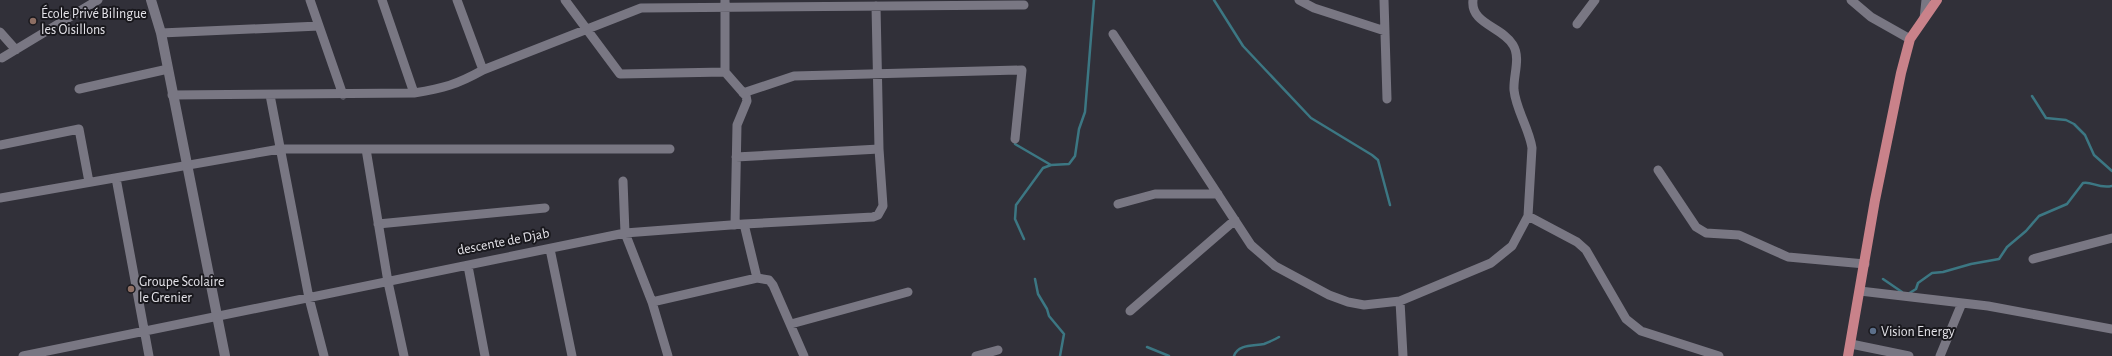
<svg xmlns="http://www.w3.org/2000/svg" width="2112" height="356" font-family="'Alegreya Sans',sans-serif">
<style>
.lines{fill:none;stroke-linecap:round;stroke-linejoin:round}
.stream{stroke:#3c7783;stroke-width:2.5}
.minor{stroke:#797783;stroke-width:9}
.secondary{stroke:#797783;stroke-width:10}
.primary{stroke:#c9828a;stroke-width:10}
.education-dot{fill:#8d6e63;stroke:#19181d;stroke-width:1.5}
.service-dot{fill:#5c6f8a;stroke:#19181d;stroke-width:1.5}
.labels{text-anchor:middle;stroke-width:4;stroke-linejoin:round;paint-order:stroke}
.poi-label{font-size:14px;fill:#e4e3e9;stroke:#19181d;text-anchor:start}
.street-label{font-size:14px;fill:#e4e3e9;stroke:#19181d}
</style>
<rect width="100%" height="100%" fill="#313039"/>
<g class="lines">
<!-- stream -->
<path class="stream" d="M 1214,0 L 1243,46 L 1311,118 L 1372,155 L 1378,160 L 1390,205
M 2032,96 L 2046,118 L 2066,120 L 2074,124 L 2085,135 L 2094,155 L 2112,171
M 1015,144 L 1051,165
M 1024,239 L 1015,219 L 1016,205 L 1043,168 L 1051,165 L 1069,164 L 1075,156 L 1079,129 L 1085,112 L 1094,0
M 1035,279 L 1038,294 L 1047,309 L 1049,316 L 1064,334 L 1060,356
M 1883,279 L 1902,292
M 1908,294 L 1916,289 L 1918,283 L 1932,273 L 1943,272 L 1971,264 L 1999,259 L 2007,247 L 2026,231 L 2039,216 L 2067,204 L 2083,183 C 2092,181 2098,189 2112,186
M 1147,347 L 1169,356
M 1234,356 C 1238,344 1253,346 1264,344 C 1269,342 1274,340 1279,337"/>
<!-- minor -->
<path class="minor" d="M 310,0 L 343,95
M 382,0 L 414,93
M 457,0 L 483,70
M 565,0 L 620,74 L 725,72
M 725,0 L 725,72 L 746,96 L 747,101 L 737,125 L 735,225
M 1299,0 L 1314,8 L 1385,31
M 1384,0 L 1387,99
M 1851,0 L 1871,17 L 1910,39
M 1924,19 L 1926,0
M 1577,24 L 1595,0
M 0,32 L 16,50
M 161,33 L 319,26
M 1113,34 L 1251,245 L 1275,266 L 1329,295 L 1348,302 L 1364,305 L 1400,301 L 1491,263 L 1512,246 L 1528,216 L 1532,148 C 1529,128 1516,110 1514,90 C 1513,76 1521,58 1513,45 C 1503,27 1470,24 1473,0
M 2,58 L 98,0
M 79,89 L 168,69
M 743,93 L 794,76 L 1022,70 L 1015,139
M 172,95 L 414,93 C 444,88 456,85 483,70 L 641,8 L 1024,5
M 270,95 L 309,298 L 324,356
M 0,145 L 79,129 L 89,182
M 366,149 L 388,282 L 404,356
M 736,157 L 879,149
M 1658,170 L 1696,227 L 1706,233 L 1739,235 L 1788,257 L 1865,264
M 116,178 L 149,356
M 623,181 L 625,233 L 652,302 L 668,356
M 0,198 L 280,149 L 670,149
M 1118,204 L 1155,194 L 1218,194
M 1528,216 L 1577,242 L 1586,250 L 1626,319 L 1641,331 L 1719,356
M 378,224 L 545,208
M 744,224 L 757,278
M 550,249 L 572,356
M 2033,259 L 2112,238
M 468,266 L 485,356
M 1860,291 L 1988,306 L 2112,329
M 1400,301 L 1403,356
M 652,302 L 757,278 L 769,280 L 773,285 L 804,356
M 1130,311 L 1235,220
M 791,324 L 908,292
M 1851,344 L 1909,356
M 23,356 L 625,233 L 744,224 L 873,217 L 878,215 L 883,206 L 879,149 L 876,6
M 976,356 L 998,350
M 1940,356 L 1962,303"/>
<!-- secondary -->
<path class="secondary" d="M 151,0 L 161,33 L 225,356"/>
<!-- primary -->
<path class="primary" d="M 1848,356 L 1875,200 L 1901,73 L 1910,39 L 1937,0"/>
</g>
<!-- markers -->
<g class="education-dot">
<circle cx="33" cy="21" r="4"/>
<circle cx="131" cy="289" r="4"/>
</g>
<circle class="service-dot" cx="1873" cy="331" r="4"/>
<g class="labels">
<!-- poi labels -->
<g class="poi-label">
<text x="41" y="18">École Privé Bilingue<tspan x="41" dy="16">les Oisillons</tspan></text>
<text x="139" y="286">Groupe Scolaire<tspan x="139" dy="16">le Grenier</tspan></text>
<text x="1881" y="336">Vision Energy</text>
</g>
<!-- street labels -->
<g class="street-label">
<text transform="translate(503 241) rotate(-11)" y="5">descente de Djab</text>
</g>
</g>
</svg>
